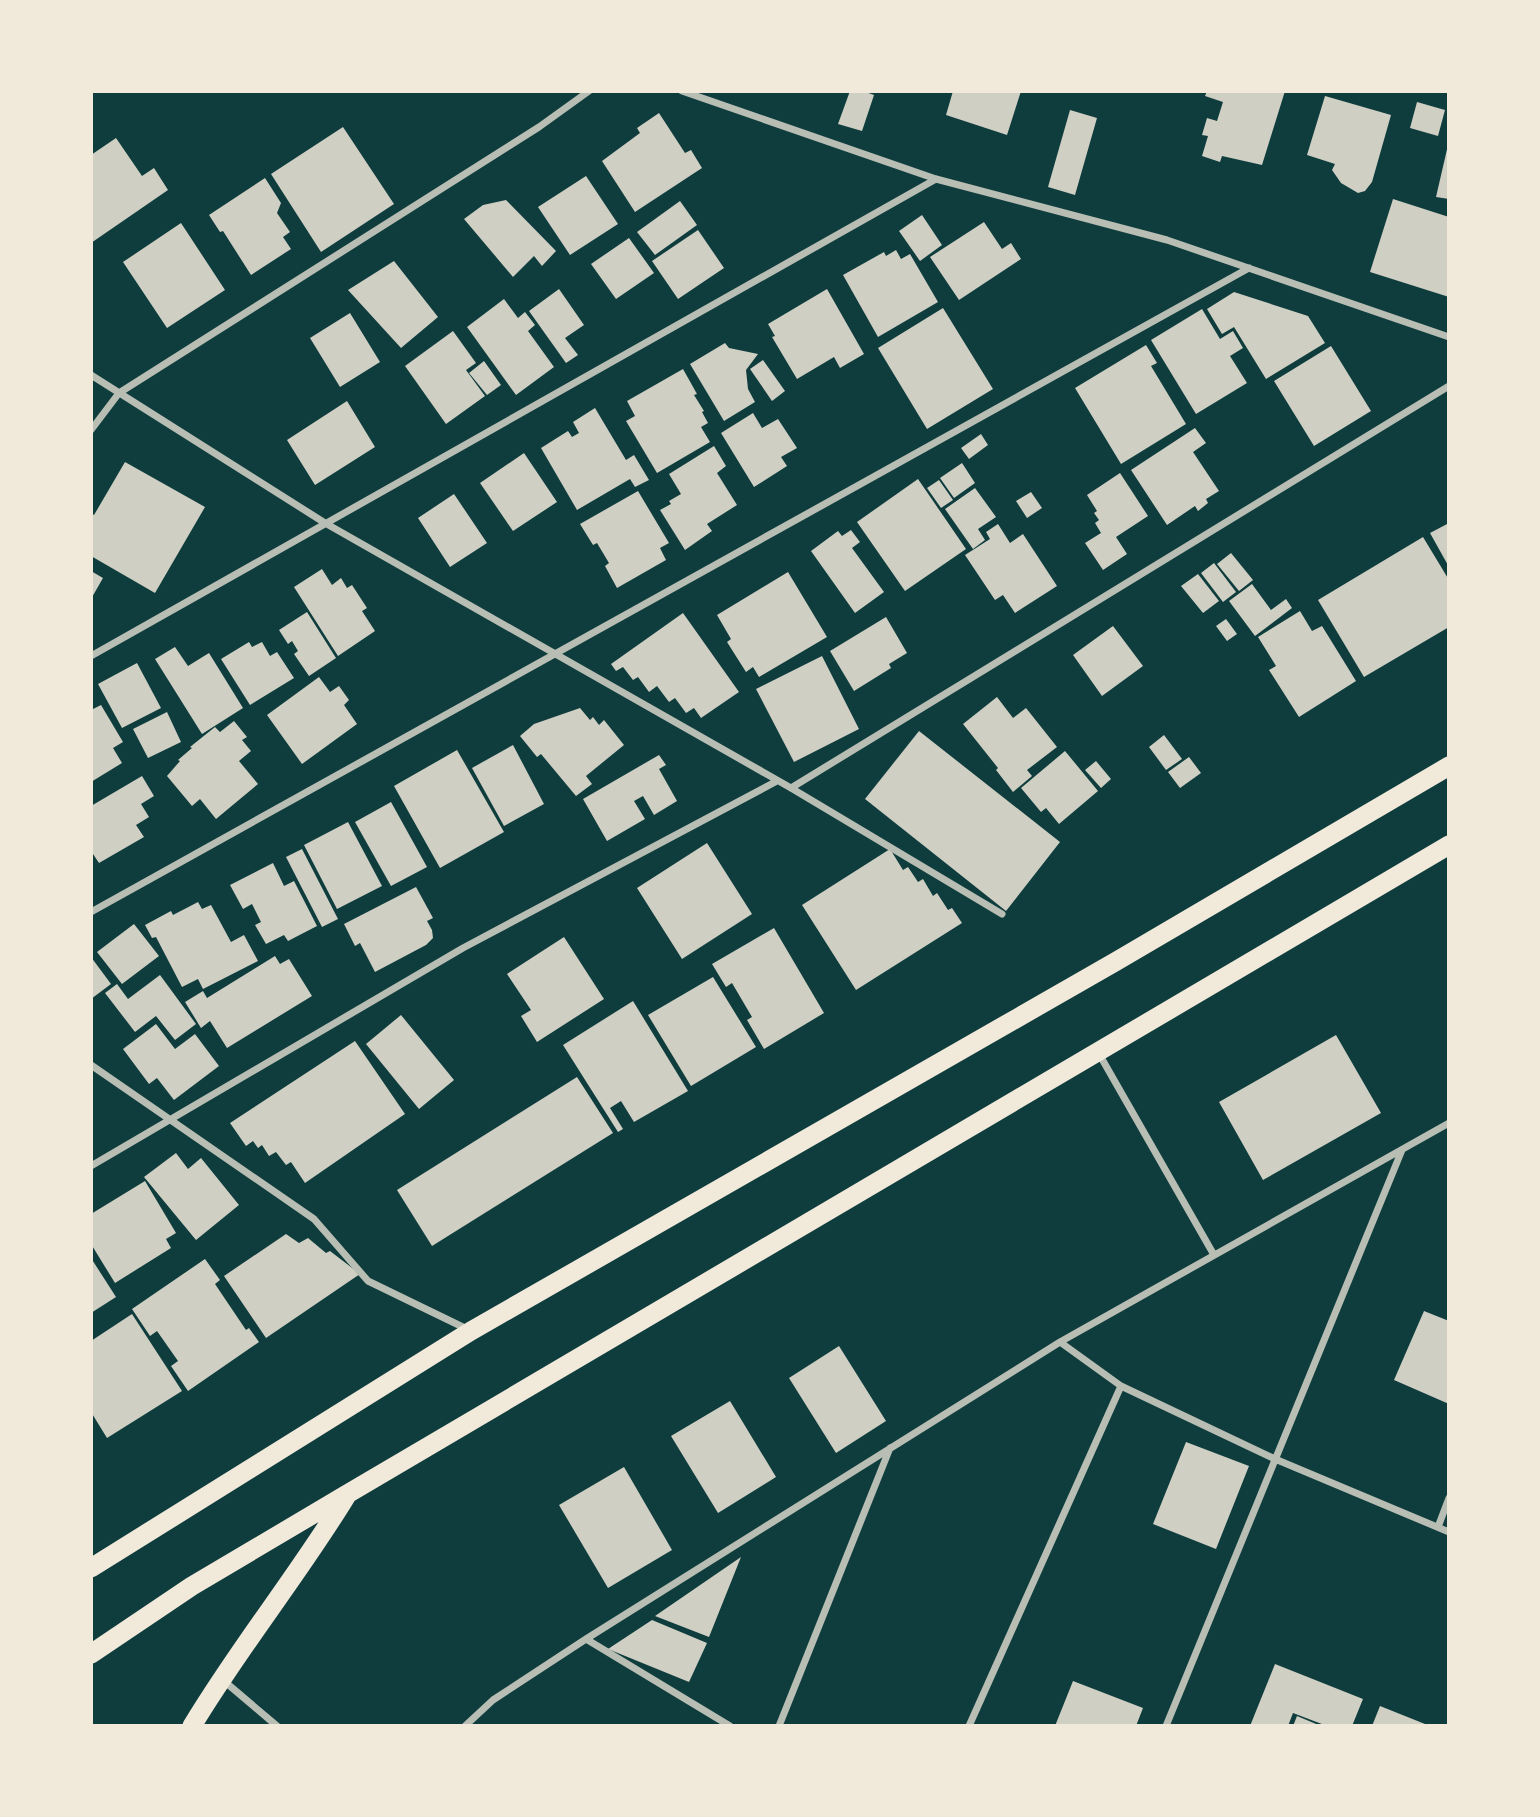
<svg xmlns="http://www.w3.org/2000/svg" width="1540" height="1817" font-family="Jost,sans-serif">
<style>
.building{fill:#cfcfc3}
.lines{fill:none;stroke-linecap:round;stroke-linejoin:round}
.minor{stroke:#b8beb3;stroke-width:7}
.trunk{stroke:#f1e9da;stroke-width:19}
</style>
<rect width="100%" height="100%" fill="#0f3d3e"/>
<!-- building -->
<path class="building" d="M 850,91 L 863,91 L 874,95 L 862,131 L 838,124 Z
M 953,91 L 1021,91 L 1007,135 L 946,115 Z
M 1207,91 L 1285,91 L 1262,165 L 1222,156 L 1220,162 L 1202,156 L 1208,136 L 1202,135 L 1207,118 L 1217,121 L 1223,102 L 1205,96 Z
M 1325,96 L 1391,115 L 1372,182 L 1365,191 L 1358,193 L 1341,183 L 1332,170 L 1335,164 L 1307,155 Z
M 1417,102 L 1445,110 L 1438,136 L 1410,128 Z
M 1070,110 L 1097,118 L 1075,195 L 1048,187 Z
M 659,113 L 685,153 L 691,150 L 702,168 L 635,212 L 602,161 L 640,133 L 637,128 Z
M 343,127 L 394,204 L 321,252 L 271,174 Z
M 116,138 L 142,176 L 154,168 L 168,190 L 91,243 L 91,155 Z
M 1448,145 L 1449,145 L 1449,199 L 1436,197 Z
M 586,176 L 618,224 L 570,255 L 538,207 Z
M 265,178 L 281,203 L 277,213 L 290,232 L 283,237 L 291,249 L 251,275 L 223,231 L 220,232 L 209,215 Z
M 1393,199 L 1449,217 L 1449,297 L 1370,272 Z
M 506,200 L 556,251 L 542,266 L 534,256 L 513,277 L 464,219 L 483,205 Z
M 680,201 L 697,225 L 655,255 L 637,232 Z
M 922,215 L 942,245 L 920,261 L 899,231 Z
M 984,222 L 1002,249 L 1011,243 L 1021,259 L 959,300 L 930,257 Z
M 181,223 L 225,290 L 167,328 L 123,262 Z
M 698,230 L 724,268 L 678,299 L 652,261 Z
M 629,238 L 654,273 L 616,299 L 591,264 Z
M 896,250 L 901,259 L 910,254 L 938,302 L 878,337 L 843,275 L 884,252 L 886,256 Z
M 394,261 L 438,317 L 401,348 L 348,290 Z
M 559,289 L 584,325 L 565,338 L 578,355 L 566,363 L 529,311 Z
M 827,289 L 864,354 L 840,368 L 834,357 L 797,379 L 772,337 L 775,336 L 768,324 Z
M 1234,292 L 1308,316 L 1325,343 L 1266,379 L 1234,327 L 1222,334 L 1207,309 Z
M 504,299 L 518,318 L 525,312 L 535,325 L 528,331 L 554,367 L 516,395 L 467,327 Z
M 943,308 L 993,389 L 927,429 L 878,348 Z
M 1202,309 L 1220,339 L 1233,331 L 1243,348 L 1230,356 L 1247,383 L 1196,414 L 1151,340 Z
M 350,313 L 380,362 L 340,387 L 310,338 Z
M 453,331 L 476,363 L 466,370 L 485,396 L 446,424 L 405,366 Z
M 725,343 L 729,348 L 758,354 L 746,370 L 748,389 L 755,402 L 724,421 L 690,364 Z
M 1146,345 L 1157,363 L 1151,366 L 1186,424 L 1121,464 L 1075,388 Z
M 1331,346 L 1371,411 L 1314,446 L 1274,381 Z
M 763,360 L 785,391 L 772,401 L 750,369 Z
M 484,361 L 501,385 L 487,395 L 469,373 Z
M 683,369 L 697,394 L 694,395 L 704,411 L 702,412 L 708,423 L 701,427 L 710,442 L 657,473 L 626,421 L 635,416 L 627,401 Z
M 347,401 L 375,447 L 315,485 L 287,440 Z
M 595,408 L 626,460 L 634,455 L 649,480 L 635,487 L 630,479 L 577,510 L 541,448 L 568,431 L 572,437 L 579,433 L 573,422 Z
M 753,413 L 762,428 L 778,419 L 797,448 L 781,457 L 787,466 L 754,487 L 721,433 Z
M 1195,428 L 1206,443 L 1193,452 L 1219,491 L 1206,499 L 1208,503 L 1198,511 L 1195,506 L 1167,525 L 1131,470 Z
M 981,434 L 988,445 L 969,459 L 961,448 Z
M 714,446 L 726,466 L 717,473 L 737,505 L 707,524 L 712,531 L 685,550 L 660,510 L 671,504 L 669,501 L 681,494 L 669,474 Z
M 524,453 L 557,502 L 513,531 L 480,483 Z
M 125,462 L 205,507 L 155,593 L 91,556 L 91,513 L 94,515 Z
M 962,463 L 975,483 L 954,498 L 940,478 Z
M 1120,473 L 1148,516 L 1116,537 L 1127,554 L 1103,570 L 1085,543 L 1101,533 L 1095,523 L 1099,520 L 1094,513 L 1097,511 L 1087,495 Z
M 918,479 L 966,549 L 905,591 L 857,522 Z
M 939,480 L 953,500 L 941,508 L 927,488 Z
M 975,488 L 996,517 L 978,529 L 985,540 L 973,549 L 945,509 Z
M 638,491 L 669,543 L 660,548 L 666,560 L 617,588 L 605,566 L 609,563 L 597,543 L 593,545 L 580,524 Z
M 1031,492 L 1042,508 L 1027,518 L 1016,501 Z
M 454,494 L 487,543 L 450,567 L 418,518 Z
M 1449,523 L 1449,567 L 1430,533 Z
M 998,524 L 1010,543 L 1023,534 L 1057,586 L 1015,613 L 1003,595 L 995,600 L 965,555 L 990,539 L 986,532 Z
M 851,530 L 860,542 L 852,548 L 884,592 L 855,613 L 811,551 L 838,531 L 842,536 Z
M 1423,537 L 1449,580 L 1449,627 L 1364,677 L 1318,600 Z
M 1231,553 L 1253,580 L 1239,591 L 1217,564 Z
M 1214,563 L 1236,592 L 1223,602 L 1201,573 Z
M 322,569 L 332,585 L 341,578 L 347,588 L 352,585 L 367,608 L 362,611 L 375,631 L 338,656 L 294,587 Z
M 91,571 L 103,578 L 91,599 Z
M 788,572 L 827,637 L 759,677 L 753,667 L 746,672 L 727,642 L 731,639 L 717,615 Z
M 1198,574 L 1219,601 L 1203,613 L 1181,586 Z
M 1252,584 L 1271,610 L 1286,599 L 1292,608 L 1255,636 L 1229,601 Z
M 1300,611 L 1312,631 L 1322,626 L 1356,681 L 1299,717 L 1269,670 L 1276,666 L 1258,637 Z
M 307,612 L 336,658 L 309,676 L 294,654 L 298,651 L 292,641 L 288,644 L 279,630 Z
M 683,613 L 739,692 L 701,718 L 694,708 L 686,713 L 675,698 L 669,702 L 657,686 L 649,692 L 638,677 L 633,680 L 623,667 L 616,671 L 611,664 Z
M 886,617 L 907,653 L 889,664 L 891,668 L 854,691 L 830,651 Z
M 1226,619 L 1237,634 L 1227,641 L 1216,626 Z
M 1113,626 L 1143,666 L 1102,696 L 1073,655 Z
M 249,642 L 252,647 L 262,642 L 270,656 L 277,652 L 294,678 L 250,705 L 221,659 Z
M 175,647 L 188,666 L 209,653 L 243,708 L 202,734 L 155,659 Z
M 822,656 L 859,729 L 794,762 L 756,689 Z
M 137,663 L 161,708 L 122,728 L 98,684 Z
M 319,677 L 330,692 L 339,686 L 349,700 L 344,705 L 357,724 L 302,764 L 267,715 Z
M 997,697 L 1013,718 L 1026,708 L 1057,747 L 1027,770 L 1032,776 L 1013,792 L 996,770 L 998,768 L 963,724 Z
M 101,705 L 123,742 L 113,748 L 122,763 L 91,782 L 91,710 Z
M 580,708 L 590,720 L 593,717 L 599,725 L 604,720 L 624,745 L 586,776 L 592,784 L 576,796 L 541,754 L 537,757 L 520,736 L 534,724 Z
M 167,712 L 181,742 L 148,758 L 133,729 Z
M 234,721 L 247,737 L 242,740 L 251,751 L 239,761 L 258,784 L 216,819 L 200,799 L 192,806 L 167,776 L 180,761 L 178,760 L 192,748 L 190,747 L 215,727 L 220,732 Z
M 919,731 L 1060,842 L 1006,911 L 865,799 Z
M 1164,735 L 1182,759 L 1166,770 L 1149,747 Z
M 513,745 L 544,804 L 504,826 L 472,768 Z
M 457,750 L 504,832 L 440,868 L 394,786 Z
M 1065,751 L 1098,791 L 1059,824 L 1046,808 L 1041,812 L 1021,788 Z
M 659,755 L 666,765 L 659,769 L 677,801 L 654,815 L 643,796 L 634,801 L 645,819 L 607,841 L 583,799 Z
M 1189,757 L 1201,773 L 1180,788 L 1168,772 Z
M 1096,761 L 1111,779 L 1101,788 L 1085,770 Z
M 142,776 L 154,796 L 141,804 L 149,817 L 136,825 L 144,837 L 99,863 L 91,851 L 91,806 Z
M 391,802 L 427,867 L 391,886 L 355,822 Z
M 348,822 L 382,886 L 337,909 L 304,845 Z
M 707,843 L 752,914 L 682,959 L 637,888 Z
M 302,849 L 338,919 L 322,927 L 286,857 Z
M 890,849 L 903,870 L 908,867 L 918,882 L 923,879 L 933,896 L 937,893 L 948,910 L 952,908 L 962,923 L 856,990 L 802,905 Z
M 273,863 L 284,886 L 294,881 L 317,926 L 288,941 L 284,935 L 266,944 L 255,925 L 261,922 L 252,904 L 243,909 L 230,885 Z
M 416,887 L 433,918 L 427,921 L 432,930 L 433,938 L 426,945 L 375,972 L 360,943 L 355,946 L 344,924 Z
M 198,902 L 202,909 L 211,905 L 231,942 L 244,935 L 258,961 L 203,989 L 198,979 L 182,987 L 156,937 L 152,938 L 145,925 L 171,911 L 173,915 Z
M 134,924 L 159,956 L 122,984 L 97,952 Z
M 774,928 L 824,1013 L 764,1049 L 747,1020 L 752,1017 L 732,983 L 726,987 L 712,964 Z
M 564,937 L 604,999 L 537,1042 L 521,1016 L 531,1010 L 507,974 Z
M 275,956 L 280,964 L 289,959 L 312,996 L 227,1048 L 210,1021 L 201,1028 L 185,1002 L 203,991 L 207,998 Z
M 91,957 L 111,984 L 91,999 Z
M 160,975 L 196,1024 L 175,1040 L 156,1016 L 135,1032 L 105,993 L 117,984 L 128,999 Z
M 713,977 L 756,1047 L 691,1086 L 648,1015 Z
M 633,1001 L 688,1091 L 634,1122 L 621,1101 L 610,1108 L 623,1129 L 618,1132 L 563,1045 Z
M 401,1015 L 454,1080 L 419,1109 L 366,1044 Z
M 156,1024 L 175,1049 L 195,1034 L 219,1066 L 174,1100 L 157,1078 L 149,1084 L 123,1049 Z
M 1336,1035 L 1381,1113 L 1263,1180 L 1219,1102 Z
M 355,1041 L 405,1114 L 305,1183 L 291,1162 L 286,1165 L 276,1152 L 269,1156 L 262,1145 L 258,1148 L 253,1141 L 246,1146 L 230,1123 Z
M 577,1077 L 613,1133 L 432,1246 L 397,1190 Z
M 176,1153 L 188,1169 L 201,1158 L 239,1205 L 196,1240 L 144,1177 Z
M 145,1181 L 176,1233 L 166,1239 L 171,1248 L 115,1283 L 91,1244 L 91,1214 Z
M 286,1234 L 299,1243 L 308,1238 L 326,1253 L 330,1251 L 360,1274 L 266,1338 L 224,1276 Z
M 91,1258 L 116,1297 L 91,1313 Z
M 205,1259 L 220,1280 L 215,1284 L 246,1330 L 249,1328 L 259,1342 L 188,1391 L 171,1366 L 178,1361 L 157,1331 L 150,1336 L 132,1309 Z
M 1424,1311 L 1449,1321 L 1449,1404 L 1394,1380 Z
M 132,1314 L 182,1391 L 107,1438 L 91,1412 L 91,1341 Z
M 839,1346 L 886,1421 L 836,1453 L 789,1378 Z
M 730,1401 L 776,1477 L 718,1513 L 671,1436 Z
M 1186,1442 L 1249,1466 L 1216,1549 L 1153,1524 Z
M 624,1467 L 672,1550 L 608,1588 L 559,1505 Z
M 741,1557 L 709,1637 L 655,1616 Z
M 652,1620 L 707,1643 L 689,1682 L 608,1649 Z
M 1275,1664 L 1363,1699 L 1352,1726 L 1327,1726 L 1293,1713 L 1288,1726 L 1250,1726 Z
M 1073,1681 L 1143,1708 L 1136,1726 L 1055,1726 Z
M 1380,1706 L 1430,1726 L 1372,1726 Z
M 1297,1716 L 1321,1726 L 1293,1726 Z"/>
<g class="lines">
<!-- minor -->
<path class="minor" d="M 682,91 L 936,179 L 1167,240 L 1449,337
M 91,375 L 325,523 L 791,788 L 1002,914
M 91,430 L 119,393 L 539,127 L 589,91
M 91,656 L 936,179
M 791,788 L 1449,386
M 91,912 L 1249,268
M 1098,1052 L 1214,1255
M 91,1065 L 314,1219 L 368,1281 L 469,1330
M 91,1166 L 463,948 L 777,781
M 1060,1342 L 1121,1386 L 1275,1459 L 1449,1532
M 1438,1527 L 1449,1498
M 586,1639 L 730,1726
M 224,1681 L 277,1726
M 465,1726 L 493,1700 L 586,1639 L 1060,1342 L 1449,1123
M 779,1726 L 890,1448
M 969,1726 L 1121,1386
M 1166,1726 L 1402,1150"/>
<!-- trunk -->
<path class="trunk" d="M 91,1568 L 471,1331 L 1115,962 L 1449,766
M 91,1654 L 192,1586 L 349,1493 L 1449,845
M 192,1726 C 240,1646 299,1574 347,1495"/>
</g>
<!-- border -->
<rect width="1540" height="1817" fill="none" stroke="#f1e9da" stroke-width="186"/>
</svg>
